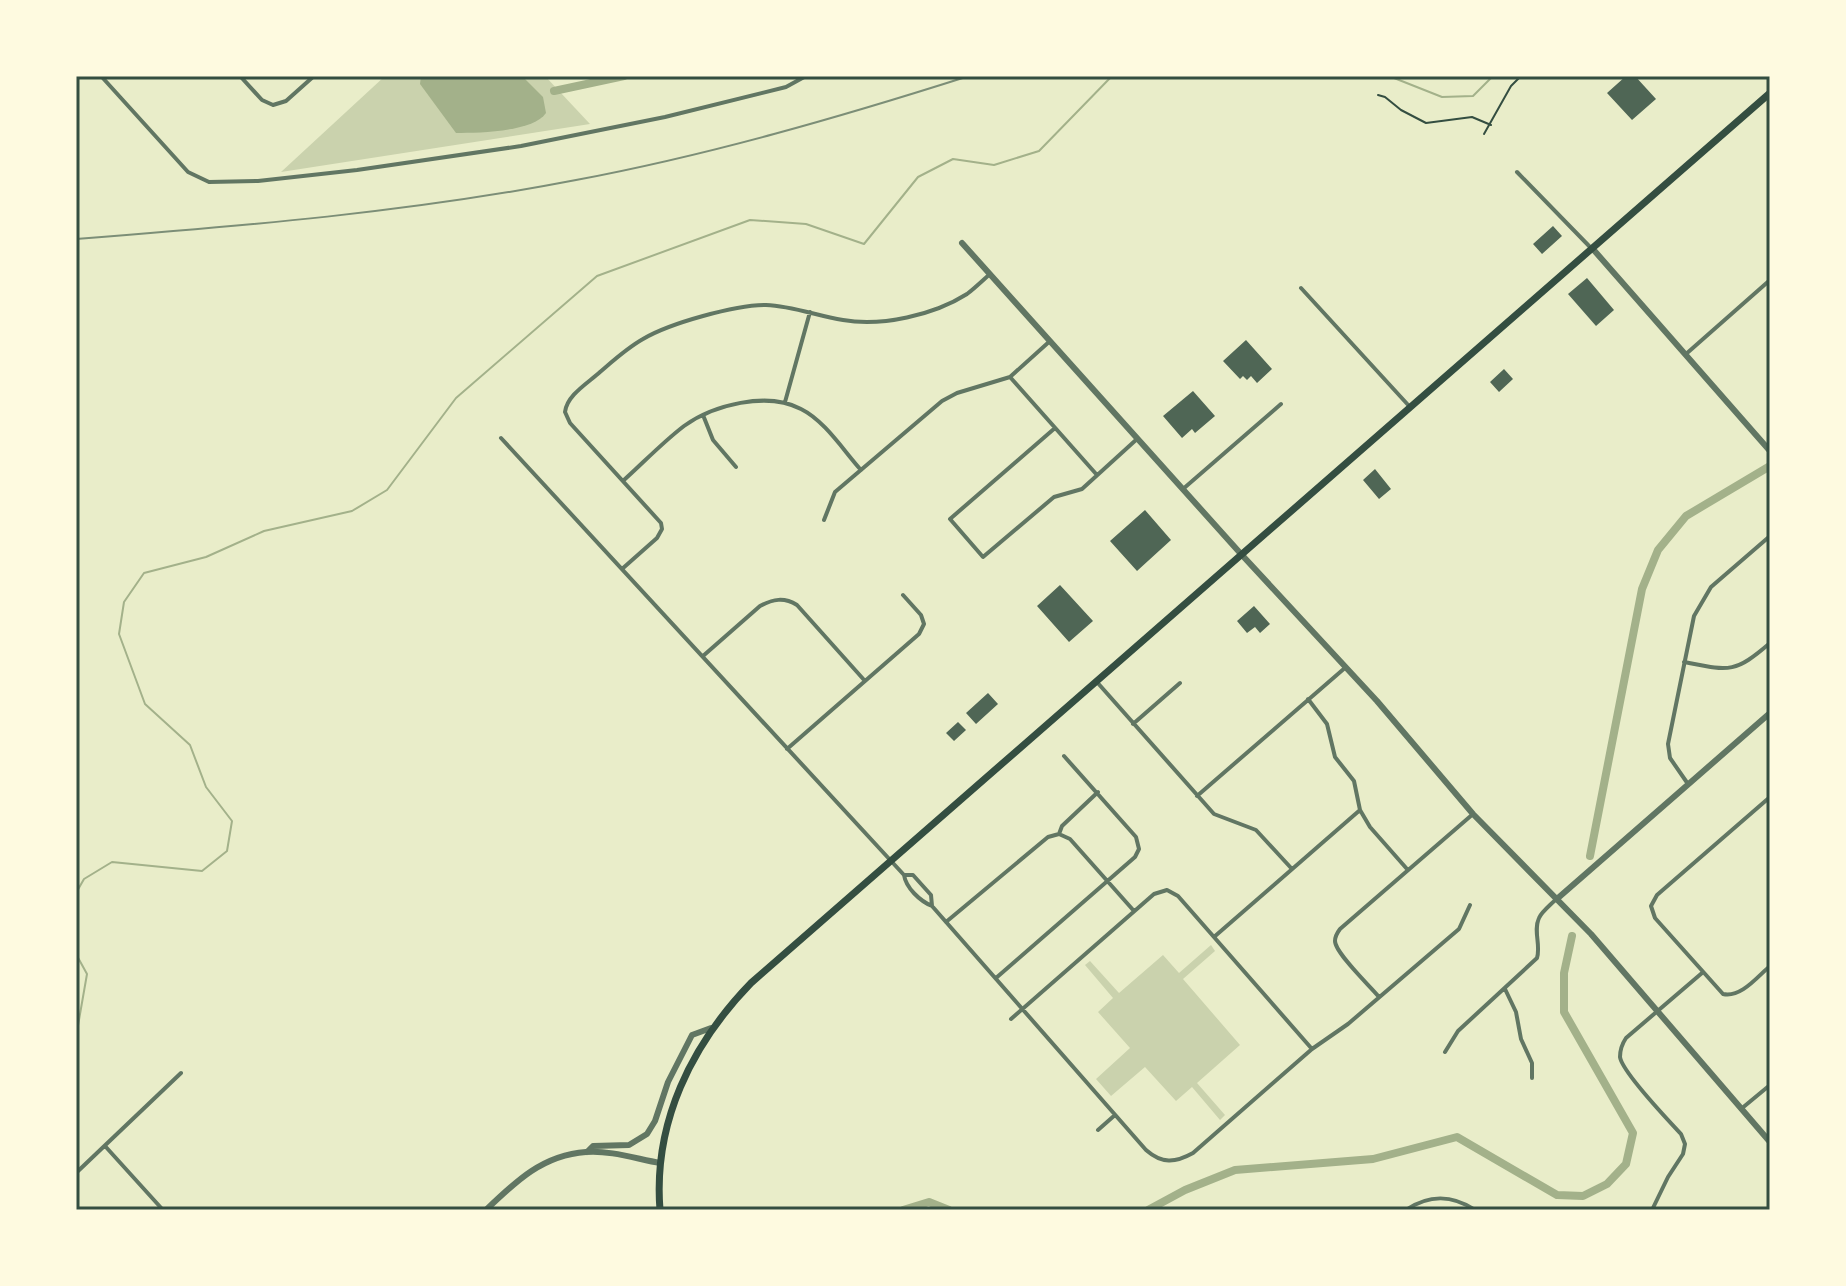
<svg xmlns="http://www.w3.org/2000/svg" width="1846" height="1286" font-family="Barlow,sans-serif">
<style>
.green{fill:#cad2ad}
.water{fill:#a3b18a}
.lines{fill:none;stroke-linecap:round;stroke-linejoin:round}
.stream{stroke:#a3b18a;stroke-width:2}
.canal{stroke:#a3b18a;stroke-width:8}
.building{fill:#4f6655}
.path{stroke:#344e41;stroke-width:2}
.minor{stroke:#617663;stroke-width:4}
.tertiary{stroke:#617663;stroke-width:6}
.primary{stroke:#344e41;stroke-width:7}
.rail{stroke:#7c8e77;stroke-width:2}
.neatline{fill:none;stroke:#344e41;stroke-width:3}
</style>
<rect width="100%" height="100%" fill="#e9edc9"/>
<!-- green -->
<path class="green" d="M 385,76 L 545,76 L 590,124 L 281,172 Z
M 1211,945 L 1215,951 L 1183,979 L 1240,1045 L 1197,1083 L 1225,1115 L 1220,1120 L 1192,1087 L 1176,1101 L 1145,1067 L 1111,1096 L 1096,1079 L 1130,1048 L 1098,1012 L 1113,998 L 1085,965 L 1090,961 L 1119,993 L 1163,955 L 1179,973 Z"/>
<!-- water -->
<path class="water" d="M 421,76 L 522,76 L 543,97 L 546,113 C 533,132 479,133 456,133 L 420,84 Z"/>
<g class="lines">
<!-- stream -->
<path class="stream" d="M 1389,76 L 1442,97 L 1473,96 L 1493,76
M 76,893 L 84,879 L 112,862 L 202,871 L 227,851 L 232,821 L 206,787 L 190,745 L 145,704 L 119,634 L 124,602 L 144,573 L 206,557 L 264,531 L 352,511 L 387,490 L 456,398 L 597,276 L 750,220 L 806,224 L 864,244 L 918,177 L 953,159 L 994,165 L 1039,151 L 1112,76
M 76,954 L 87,974 L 76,1037"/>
<!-- canal -->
<path class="canal" d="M 554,91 L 624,76
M 1590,856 L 1642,589 L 1658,550 L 1686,516 L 1770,466
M 903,1210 L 929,1202 L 949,1210
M 1148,1210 L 1185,1190 L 1235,1170 L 1373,1159 L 1457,1137 L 1557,1195 L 1583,1196 L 1607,1184 L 1626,1164 L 1633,1133 L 1564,1012 L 1564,973 L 1572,936"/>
</g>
<!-- building -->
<path class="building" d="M 1626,76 L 1635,76 L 1656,99 L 1632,120 L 1607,93 Z
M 1553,226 L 1562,236 L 1542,254 L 1533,244 Z
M 1587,278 L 1614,310 L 1596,326 L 1568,294 Z
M 1246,340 L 1272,369 L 1257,383 L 1251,376 L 1247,380 L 1243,376 L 1240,379 L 1223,361 Z
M 1504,369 L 1513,379 L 1499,392 L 1490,382 Z
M 1193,391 L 1215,416 L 1195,433 L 1192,429 L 1182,438 L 1163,416 Z
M 1375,469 L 1391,489 L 1379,499 L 1363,480 Z
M 1145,510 L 1171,540 L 1137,571 L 1110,541 Z
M 1060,585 L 1093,621 L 1069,642 L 1037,606 Z
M 1254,606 L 1270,624 L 1260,633 L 1255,627 L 1247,633 L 1237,621 Z
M 988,693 L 998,704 L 976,724 L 966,713 Z
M 958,722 L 966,730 L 954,741 L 946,733 Z"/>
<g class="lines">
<!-- path -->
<path class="path" d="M 1378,95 L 1385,97 L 1401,110 L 1426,123 L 1472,117 L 1491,125
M 1484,134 L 1511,86 L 1521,76"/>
<!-- minor -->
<path class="minor" d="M 101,76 L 188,172 L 209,182 L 258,181 L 357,170 L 521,146 L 665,117 L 786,87 L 806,76
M 240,76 L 262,100 L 273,105 L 286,101 L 314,76
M 1517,172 L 1591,248
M 1301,288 L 1410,407
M 1686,354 L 1770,280
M 1010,377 L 1097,475
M 785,402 L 810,312
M 703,415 L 713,440 L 736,467
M 1055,428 L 950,519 L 983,557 L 1054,497 L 1082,489 L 1137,439
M 501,438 L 904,875 C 906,888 920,901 932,906 L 931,895 L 913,875 L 904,875
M 624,480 C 644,462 663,442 684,426 C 713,405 767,391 801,409 C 825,421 843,450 861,470
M 1183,489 L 1281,404
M 824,520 L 835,492 L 942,401 L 957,393 L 1010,377 L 1050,341
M 622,569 L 657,538 L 662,529 L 661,523 L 570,423 L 565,412 C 567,395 588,383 600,372 C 614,360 627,348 643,339 C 670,323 735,305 766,305 C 793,306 817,316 843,320 C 881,327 934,315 967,294 C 975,288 982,281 990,274
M 703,656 L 760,606 C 773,599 784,597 797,605 L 865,681
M 1684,662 C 1729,671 1734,674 1770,643
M 1096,681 L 1214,814 L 1256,830 L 1292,869
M 1308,699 L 1327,724 L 1335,757 L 1354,781 L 1360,810 L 1370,827 L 1407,869
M 1133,724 L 1180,683
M 787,749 L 919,634 L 924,624 L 921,615 L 903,595
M 1688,784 L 1670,758 L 1668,744 L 1694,616 L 1711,587 L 1770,536
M 1197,796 L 1346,667
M 1770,797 L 1657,895 L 1651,906 L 1655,918 L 1723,994 C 1741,998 1757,977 1770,966
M 1059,834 L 1070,839 L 1134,911
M 1059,834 L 1062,826 L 1098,792
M 932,906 L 1146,1150 C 1162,1164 1175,1163 1193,1153 L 1312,1049 L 1348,1024 L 1459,929 L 1470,905
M 946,922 L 1048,837 L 1059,834
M 1214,937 L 1360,810
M 996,978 L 1135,857 L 1139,849 L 1136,837 L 1064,756
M 1505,989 L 1516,1012 L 1521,1039 L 1532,1063 L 1532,1078
M 1379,997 C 1370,986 1335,953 1335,941 C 1335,936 1337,933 1340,929 L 1473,814
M 1011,1019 L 1154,894 L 1167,890 L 1178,896 L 1312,1049
M 1445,1052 L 1458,1031 L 1537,958 C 1541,945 1533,931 1539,918 C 1542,911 1552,904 1557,898
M 1741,1109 L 1770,1085
M 1098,1130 L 1115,1115
M 105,1146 L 163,1210
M 76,1173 L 181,1073
M 1406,1210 C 1430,1194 1452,1195 1475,1210
M 1652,1210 L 1668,1177 L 1683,1154 L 1685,1144 L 1681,1134 C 1668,1120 1622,1072 1620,1057 C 1620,1050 1622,1044 1626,1038 L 1702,973"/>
<!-- tertiary -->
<path class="tertiary" d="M 962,243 L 1241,554 L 1377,701 L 1473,814 L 1591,934 L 1770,1142
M 1592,248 L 1770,451
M 1558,898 L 1770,713
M 587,1152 L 593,1146 L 629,1145 L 647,1134 L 655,1121 L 668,1082 L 692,1035 L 711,1028
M 486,1210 C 516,1181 543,1155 586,1152 C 610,1150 637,1159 660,1163"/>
<!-- primary -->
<path class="primary" d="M 660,1210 C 653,1123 691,1045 751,983 L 1770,93"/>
<!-- rail -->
<path class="rail" d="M 76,239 C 244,226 411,212 576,180 C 709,155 840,117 969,76"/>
</g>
<!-- border -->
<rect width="1846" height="1286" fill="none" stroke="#fefae0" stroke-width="156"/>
<rect x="78" y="78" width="1690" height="1130" class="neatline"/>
</svg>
